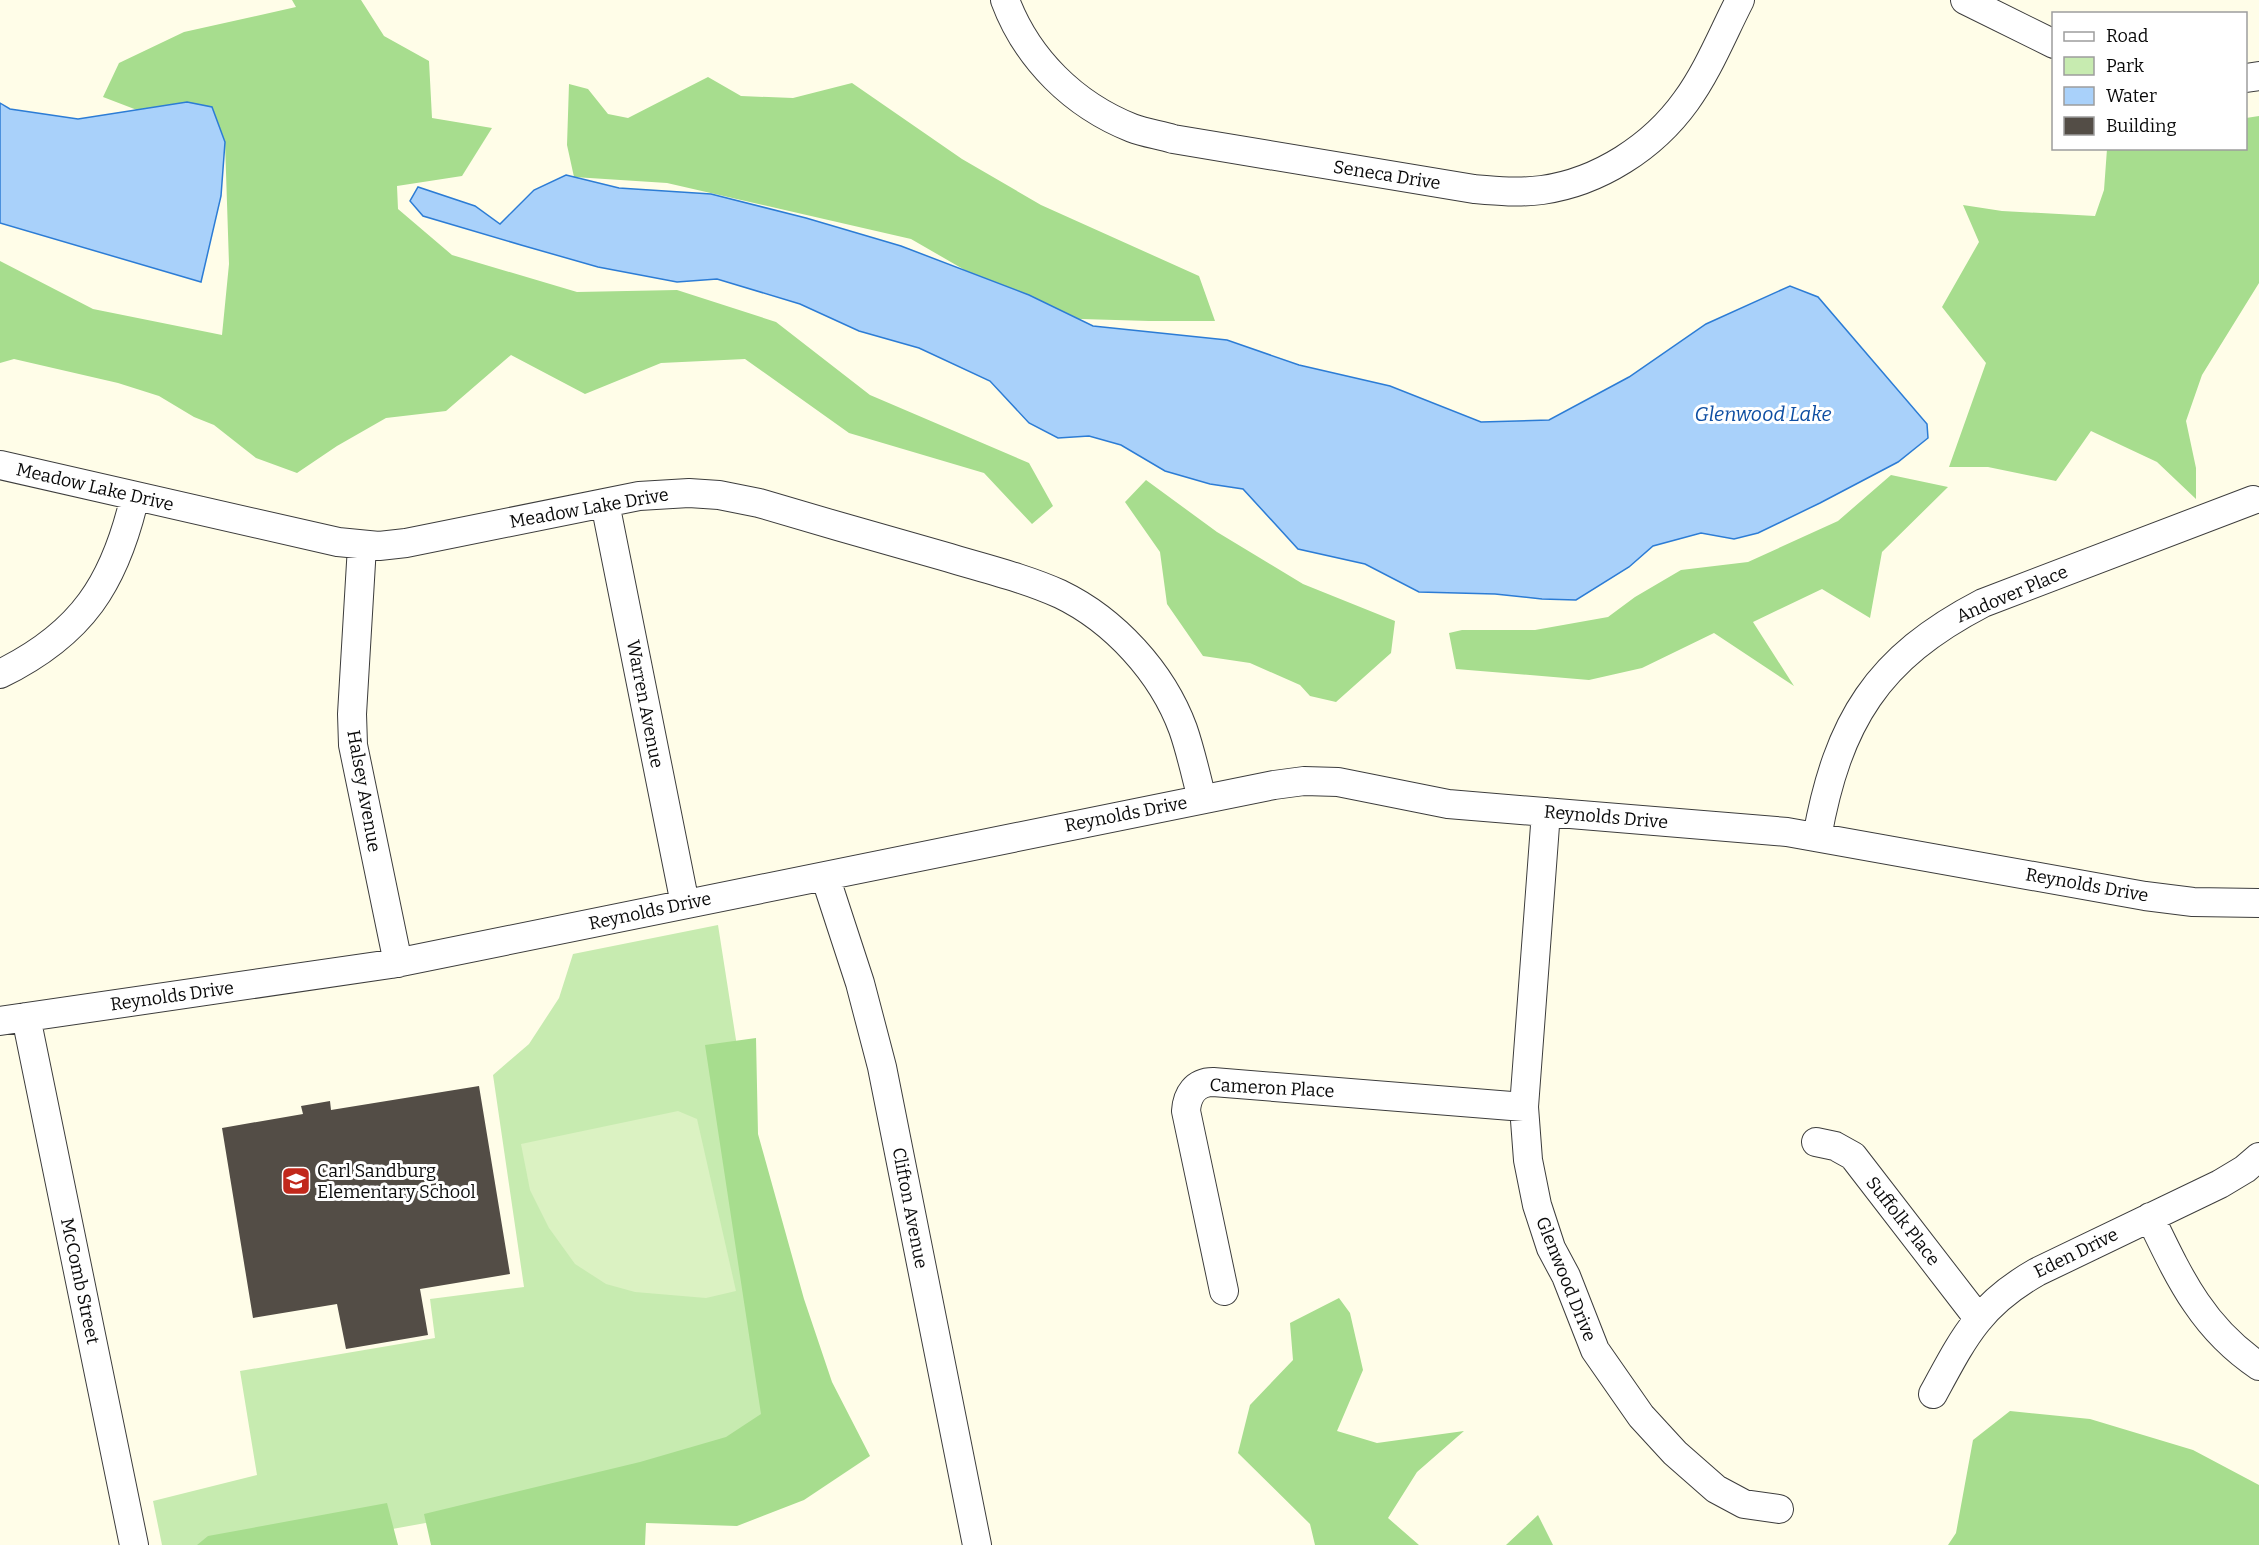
<svg xmlns="http://www.w3.org/2000/svg" width="2259" height="1545" font-family="Bitter,serif">
<style>
.green{fill:#c7ebb0}
.forest{fill:#a7dd8e}
.pitch{fill:#dbf2c2}
.water{fill:#a9d1fa;stroke:#2c7cd5;stroke-width:1.5}
.building{fill:#534d46}
.lines{fill:none;stroke-linecap:round;stroke-linejoin:round}
.minor-casing{stroke:#3d3d3d;stroke-width:30}
.minor{stroke:#fff;stroke-width:28}
.labels{text-anchor:middle;stroke-width:6;stroke-linejoin:round;paint-order:stroke}
.street-label{font-size:18px;fill:#0a0a0a;stroke:#fff}
.poi-label{font-size:18px;fill:#0a0a0a;stroke:#fff;text-anchor:start}
.water-label{font-size:20px;font-style:italic;fill:#0e4ea2;stroke:#fff}
</style>
<rect width="100%" height="100%" fill="#fffde8"/>
<!-- green -->
<path class="green" d="M 718,925 L 801,1455 L 304,1545 L 162,1545 L 153,1501 L 257,1475 L 240,1371 L 435,1338 L 430,1299 L 524,1287 L 493,1075 L 529,1044 L 559,998 L 573,954 Z"/>
<!-- forest -->
<path class="forest" d="M 292,0 L 361,0 L 384,36 L 429,61 L 432,118 L 492,128 L 462,176 L 397,186 L 398,209 L 452,255 L 577,292 L 677,290 L 776,322 L 870,395 L 1029,463 L 1053,506 L 1032,524 L 984,473 L 849,433 L 745,359 L 661,363 L 585,394 L 511,355 L 446,411 L 386,418 L 337,446 L 297,473 L 256,458 L 214,425 L 194,417 L 159,396 L 118,383 L 14,359 L 0,363 L 0,261 L 93,309 L 222,335 L 229,264 L 225,142 L 212,107 L 137,110 L 103,97 L 119,63 L 184,32 L 296,7 Z
M 708,77 L 741,96 L 793,98 L 852,83 L 962,159 L 1041,205 L 1199,276 L 1215,321 L 1149,321 L 1048,318 L 911,239 L 667,183 L 574,177 L 567,145 L 569,84 L 588,89 L 608,114 L 628,118 Z
M 2259,116 L 2259,283 L 2202,375 L 2186,421 L 2196,468 L 2196,499 L 2157,462 L 2091,431 L 2056,481 L 1988,467 L 1949,467 L 1986,363 L 1942,307 L 1979,242 L 1963,205 L 2002,211 L 2095,216 L 2104,190 L 2107,149 L 2246,148 L 2246,118 Z
M 1891,475 L 1948,487 L 1882,552 L 1870,618 L 1822,589 L 1753,622 L 1794,686 L 1714,633 L 1642,668 L 1589,680 L 1456,669 L 1449,633 L 1462,630 L 1535,630 L 1608,617 L 1635,597 L 1681,570 L 1748,562 L 1838,521 Z
M 1146,480 L 1217,532 L 1303,584 L 1395,621 L 1391,653 L 1336,702 L 1310,696 L 1300,685 L 1250,663 L 1203,656 L 1167,604 L 1160,552 L 1125,502 Z
M 756,1038 L 758,1134 L 804,1299 L 832,1382 L 870,1456 L 804,1500 L 737,1526 L 646,1523 L 645,1545 L 431,1545 L 424,1514 L 640,1462 L 726,1437 L 761,1414 L 705,1045 Z
M 1339,1298 L 1350,1313 L 1363,1370 L 1337,1431 L 1377,1443 L 1464,1431 L 1417,1472 L 1388,1518 L 1419,1545 L 1315,1545 L 1310,1524 L 1238,1453 L 1250,1405 L 1293,1360 L 1290,1323 Z
M 2010,1411 L 2090,1419 L 2193,1450 L 2259,1485 L 2259,1545 L 1948,1545 L 1956,1533 L 1973,1440 Z
M 387,1503 L 398,1545 L 197,1545 L 208,1536 Z
M 1538,1515 L 1553,1545 L 1506,1545 Z"/>
<!-- pitch -->
<path class="pitch" d="M 678,1111 L 697,1119 L 736,1291 L 706,1298 L 635,1292 L 606,1284 L 575,1264 L 549,1228 L 530,1190 L 521,1144 Z"/>
<!-- water -->
<path class="water" d="M 187,102 L 212,107 L 225,142 L 221,196 L 201,282 L 0,223 L 0,103 L 10,109 L 78,119 Z
M 566,175 L 619,188 L 711,194 L 806,218 L 901,246 L 1029,295 L 1093,326 L 1227,340 L 1299,365 L 1390,386 L 1481,422 L 1549,420 L 1629,377 L 1706,324 L 1790,286 L 1818,297 L 1927,424 L 1928,438 L 1898,462 L 1820,503 L 1758,533 L 1734,539 L 1701,533 L 1653,546 L 1629,567 L 1576,600 L 1542,599 L 1495,594 L 1419,592 L 1365,564 L 1298,549 L 1243,489 L 1210,484 L 1165,471 L 1121,445 L 1089,436 L 1058,438 L 1029,423 L 990,381 L 919,348 L 859,331 L 800,304 L 717,279 L 677,282 L 598,267 L 521,245 L 423,216 L 410,201 L 418,187 L 475,206 L 500,224 L 534,190 Z"/>
<!-- building -->
<path class="building" d="M 479,1086 L 510,1274 L 420,1289 L 428,1335 L 346,1349 L 337,1304 L 253,1318 L 222,1128 L 303,1114 L 301,1106 L 330,1101 L 331,1110 Z"/>
<g class="lines">
<!-- minor casing -->
<g class="minor-casing">
<path id="minor" d="M 1005,0 C 1027,59 1074,105 1132,128 C 1145,133 1160,135 1173,139 L 1474,189 C 1497,191 1519,193 1542,190 C 1599,182 1653,147 1686,101 C 1708,71 1723,33 1740,0
M 1965,0 L 2054,44
M 2246,78 L 2259,76
M 0,465 L 338,542 L 379,546 L 406,543 L 639,496 L 689,493 L 719,495 L 759,503 C 820,521 882,539 943,556 C 982,568 1022,577 1060,594 C 1114,620 1162,672 1183,729 C 1191,752 1196,776 1202,799
M 605,503 L 685,904
M 362,546 L 352,714 L 353,745 L 398,963
M 0,674 C 82,634 115,583 135,496
M 1546,812 L 1524,1107 L 1528,1160 L 1537,1205 L 1551,1248 L 1566,1276 L 1595,1350 L 1641,1416 L 1675,1453 L 1716,1489 L 1744,1504 L 1779,1509
M 1817,837 C 1838,721 1877,658 1983,603 L 2253,500
M 825,876 L 860,983 L 882,1067 L 977,1545
M 26,1017 L 134,1545
M 0,1021 L 391,964 L 1274,785 L 1304,781 L 1338,782 L 1448,804 L 1787,832 L 2145,896 L 2193,902 L 2259,903
M 1816,1142 L 1835,1146 L 1853,1156 L 1978,1318
M 2150,1217 C 2179,1277 2202,1328 2259,1366
M 1224,1291 L 1186,1111 C 1187,1095 1195,1082 1213,1082 L 1524,1107
M 1933,1394 C 1964,1337 1979,1305 2037,1272 L 2220,1184 L 2245,1169 L 2259,1157"/>
</g>
<!-- minor -->
<use href="#minor" class="minor"/>
</g>
<!-- icons -->
<defs>
<g id="school-square" transform="scale(1.5)"><rect x="-9" y="-9" width="18" height="18" rx="4" fill="#c1281b" stroke="#fff"/><path d="M0-5L7-2L0 1L-7-2ZM-4 1L0 2.5L4 1V4Q0 6-4 4Z" fill="#fff"/></g>
</defs>
<g fill-rule="evenodd">
<use href="#school-square" x="296" y="1181"/>
</g>
<g class="labels">
<!-- street labels -->
<g class="street-label">
<text transform="translate(1387 175) rotate(9)" y="6">Seneca Drive</text>
<text transform="translate(95 487) rotate(13)" y="6">Meadow Lake Drive</text>
<text transform="translate(589 508) rotate(-10)" y="6">Meadow Lake Drive</text>
<text transform="translate(2012 594) rotate(-23)" y="6">Andover Place</text>
<text transform="translate(645 704) rotate(79)" y="6">Warren Avenue</text>
<text transform="translate(364 791) rotate(80)" y="6">Halsey Avenue</text>
<text transform="translate(1126 814) rotate(-11)" y="6">Reynolds Drive</text>
<text transform="translate(1606 817) rotate(5)" y="6">Reynolds Drive</text>
<text transform="translate(2087 885) rotate(10)" y="6">Reynolds Drive</text>
<text transform="translate(650 911) rotate(-12)" y="6">Reynolds Drive</text>
<text transform="translate(172 996) rotate(-8)" y="6">Reynolds Drive</text>
<text transform="translate(1272 1088) rotate(3)" y="6">Cameron Place</text>
<text transform="translate(910 1208) rotate(79)" y="6">Clifton Avenue</text>
<text transform="translate(1903 1221) rotate(52)" y="6">Suffolk Place</text>
<text transform="translate(2076 1253) rotate(-26)" y="6">Eden Drive</text>
<text transform="translate(1566 1279) rotate(68)" y="6">Glenwood Drive</text>
<text transform="translate(80 1281) rotate(78)" y="6">McComb Street</text>
</g>
<!-- poi labels -->
<g class="poi-label">
<text x="317" y="1177">Carl Sandburg<tspan x="317" dy="21">Elementary School</tspan></text>
</g>
<!-- water labels -->
<g class="water-label">
<text x="1763" y="421">Glenwood Lake</text>
</g>
</g>
<!-- legend -->
<rect x="2052" y="12" width="195" height="138" fill="#ffffff" stroke="#9d9d9d" stroke-width="1.5"/>
<rect x="2064" y="32" width="30" height="9" fill="#ffffff" stroke="#9d9d9d" stroke-width="1.5"/>
<text x="2106" y="42" font-size="18" fill="#0a0a0a">Road</text>
<rect x="2064" y="57" width="30" height="18" fill="#c7ebb0" stroke="#9d9d9d" stroke-width="1.5"/>
<text x="2106" y="72" font-size="18" fill="#0a0a0a">Park</text>
<rect x="2064" y="87" width="30" height="18" fill="#a9d1fa" stroke="#9d9d9d" stroke-width="1.5"/>
<text x="2106" y="102" font-size="18" fill="#0a0a0a">Water</text>
<rect x="2064" y="117" width="30" height="18" fill="#534d46" stroke="#9d9d9d" stroke-width="1.5"/>
<text x="2106" y="132" font-size="18" fill="#0a0a0a">Building</text>
</svg>
